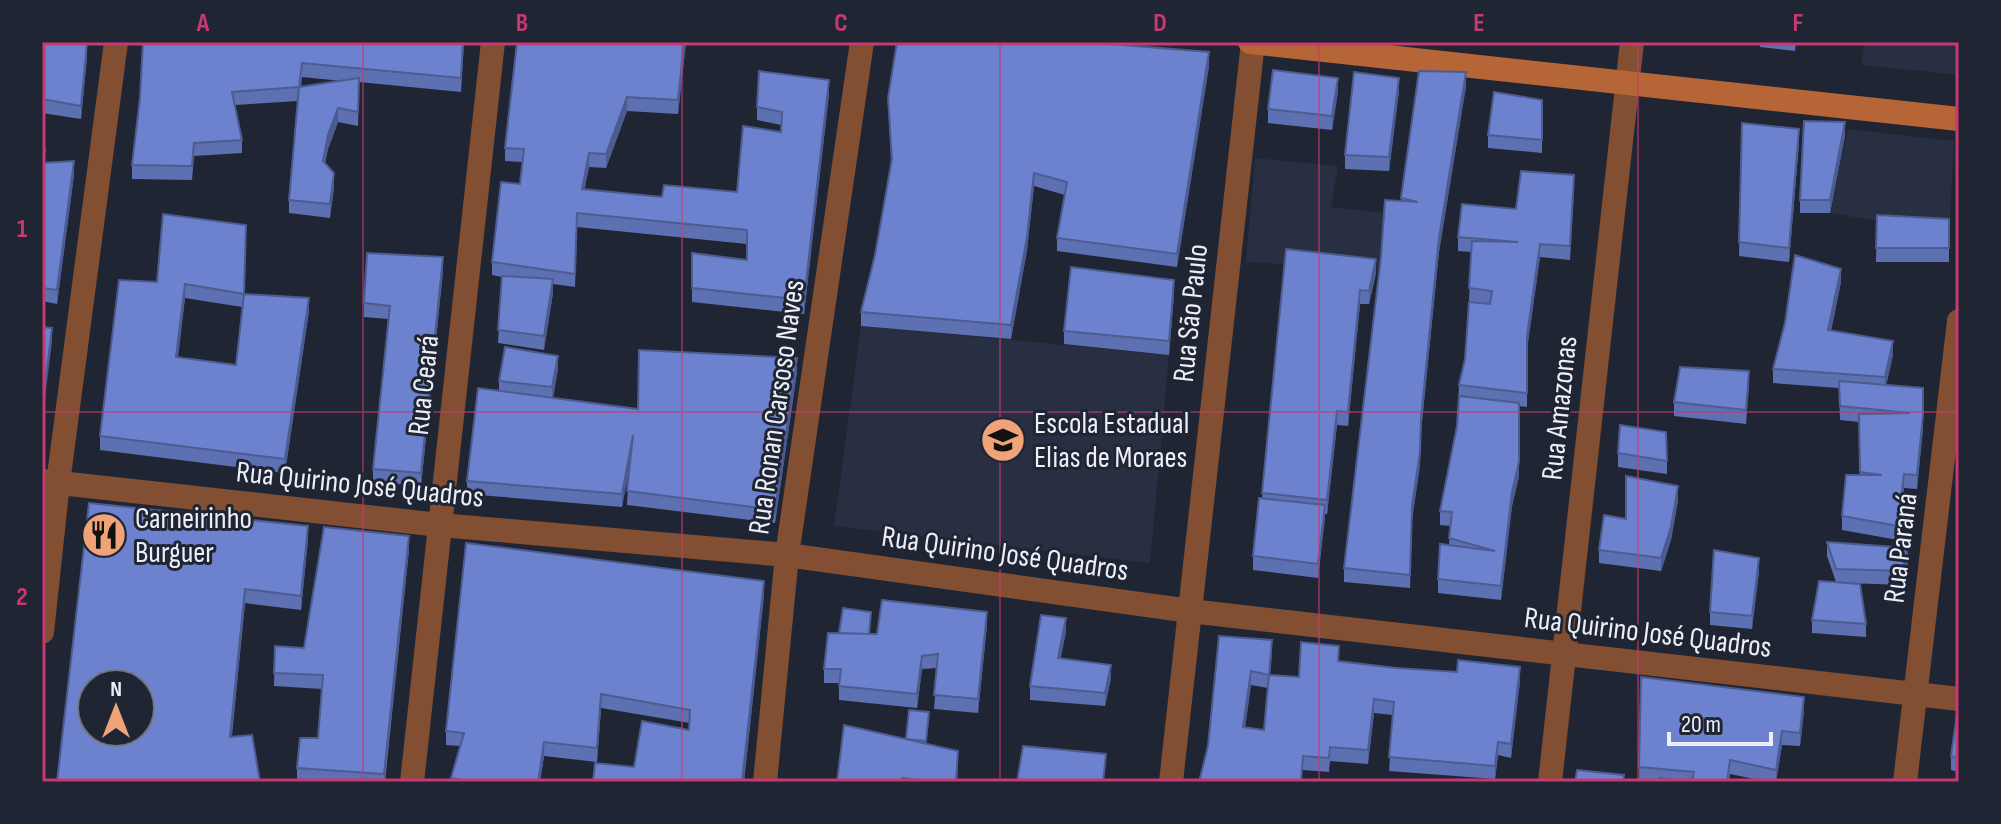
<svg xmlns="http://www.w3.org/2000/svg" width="2001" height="824" font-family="'Sofia Sans Condensed',sans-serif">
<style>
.built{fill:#282f43}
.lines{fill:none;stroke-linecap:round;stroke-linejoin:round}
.street{stroke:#824f33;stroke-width:24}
.secondary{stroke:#b66536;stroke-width:24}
.wall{fill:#5d70b1;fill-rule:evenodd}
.shaded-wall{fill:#4c5b90}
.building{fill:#6c82ce;stroke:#4c5b90;stroke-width:2;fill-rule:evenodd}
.grid{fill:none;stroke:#c83873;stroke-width:2;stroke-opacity:0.55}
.labels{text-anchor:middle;stroke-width:6;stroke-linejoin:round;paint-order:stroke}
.street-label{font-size:30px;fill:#eceffa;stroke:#202534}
.poi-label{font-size:30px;fill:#eceffa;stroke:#202534;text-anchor:start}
.neatline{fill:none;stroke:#c83873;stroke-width:3}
.grid-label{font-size:26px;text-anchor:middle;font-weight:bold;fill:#c83873}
</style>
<rect width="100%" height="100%" fill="#202534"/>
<!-- built -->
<path class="built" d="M 1865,42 L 1959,42 L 1959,75 L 1861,65 Z
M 1848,129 L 1954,141 L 1949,233 L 1830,213 Z
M 1255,158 L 1338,166 L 1331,207 L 1385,213 L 1381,270 L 1246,262 Z
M 861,326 L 1169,355 L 1150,563 L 834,526 Z"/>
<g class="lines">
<!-- street -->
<path class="street" d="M 42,481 L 440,525 L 787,555 L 1190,611 L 1959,699
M 42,632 L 58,483 L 116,42
M 412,782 L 493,42
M 765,782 L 787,555 L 862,42
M 1171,782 L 1253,42
M 1550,782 L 1632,42
M 1905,782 L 1959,321"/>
<!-- secondary -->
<path class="secondary" d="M 1250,42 L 1959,119"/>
</g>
<!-- wall -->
<path class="wall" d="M 143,42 L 464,42 L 461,92 L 359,82 L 358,126 L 338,122 L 328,149 L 325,163 L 334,187 L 330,218 L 289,213 L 289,200 L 298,101 L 235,105 L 242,140 L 242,153 L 194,156 L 192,180 L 132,179 L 132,165 L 140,98 ZM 302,77 L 342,81 L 301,87 Z
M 517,42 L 686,42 L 678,114 L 627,111 L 606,168 L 589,167 L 584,190 L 662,197 L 737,192 L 781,132 L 781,125 L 757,120 L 757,107 L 829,94 L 804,314 L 692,302 L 692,253 L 747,260 L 747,244 L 577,227 L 575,287 L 553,284 L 553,293 L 544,350 L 498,343 L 502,277 L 492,275 L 492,262 L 520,184 L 523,162 L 505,161 L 505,148 Z
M 1760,42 L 1796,42 L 1795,51 L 1760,47 Z
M 43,43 L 87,57 L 81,119 L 42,113 Z
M 1209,66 L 1177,267 L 1057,251 L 1057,238 L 1065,195 L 1034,186 L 1027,250 L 1011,339 L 861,326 L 861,312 L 875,255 L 891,163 L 888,98 Z
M 1419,71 L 1466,86 L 1439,252 L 1421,432 L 1420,465 L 1412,520 L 1410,588 L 1344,582 L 1344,568 L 1401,201 Z
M 1338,91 L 1332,130 L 1268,123 L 1268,109 Z
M 1399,91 L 1389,171 L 1345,169 L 1345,155 Z
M 1542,100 L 1542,153 L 1488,148 L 1488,135 Z
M 1742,123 L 1799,143 L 1789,262 L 1739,256 Z
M 42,136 L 45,152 L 45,163 L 74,175 L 57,304 L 42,301 Z
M 1845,136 L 1830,213 L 1800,213 L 1800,200 Z
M 1574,189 L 1570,260 L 1540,257 L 1527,349 L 1527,407 L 1519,406 L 1519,476 L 1512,506 L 1501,600 L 1438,593 L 1438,579 L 1449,545 L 1450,526 L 1440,525 L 1440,511 L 1457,426 L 1459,385 L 1465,359 L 1469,302 L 1471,252 L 1458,251 L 1458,237 L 1516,209 Z
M 163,214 L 244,294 L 309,311 L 285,473 L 100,450 L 100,436 L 157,282 ZM 185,298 L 242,307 L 236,365 L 178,357 Z
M 1877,215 L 1949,219 L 1949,262 L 1876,262 Z
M 1286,249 L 1376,273 L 1369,304 L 1360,304 L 1348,426 L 1337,425 L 1327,514 L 1325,514 L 1318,578 L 1253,570 L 1253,556 L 1262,499 Z
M 443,271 L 421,486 L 373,482 L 373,469 L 388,319 L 364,317 L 364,303 Z
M 1841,282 L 1831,331 L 1893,355 L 1886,385 L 1923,428 L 1917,489 L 1904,488 L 1898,540 L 1842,530 L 1842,516 L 1860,475 L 1859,422 L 1840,420 L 1839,388 L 1773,383 L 1773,369 Z
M 1174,294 L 1169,355 L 1064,344 L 1064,331 Z
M 558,369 L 553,398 L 638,409 L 797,372 L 775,523 L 627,505 L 629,467 L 622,507 L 467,494 L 467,481 L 499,390 L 499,381 Z
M 1749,384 L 1746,424 L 1674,416 L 1674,402 Z
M 1618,453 L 1667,461 L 1667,474 L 1618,467 Z
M 1678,500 L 1671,540 L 1661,571 L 1599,563 L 1599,550 L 1626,519 Z
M 89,503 L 308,539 L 301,610 L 245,603 L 232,736 Z
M 1827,542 L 1908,562 L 1902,585 L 1848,583 L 1866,624 L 1866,637 L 1812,633 L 1812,620 L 1836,582 L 1827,556 Z
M 409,550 L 385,782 L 297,782 L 297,768 L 318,738 L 322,689 L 274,686 L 275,646 L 304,648 Z
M 1759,571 L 1752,629 L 1710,625 L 1710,612 Z
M 764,595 L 744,782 L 634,767 L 689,730 L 690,723 L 601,708 L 597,762 L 544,756 L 540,782 L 451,782 L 460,746 L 446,745 L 446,731 Z
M 871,619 L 869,634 L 987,625 L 978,713 L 934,709 L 937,668 L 922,669 L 917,708 L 839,700 L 839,683 L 824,683 L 824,669 L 839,633 Z
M 1066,632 L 1060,659 L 1111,678 L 1105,706 L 1030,700 L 1030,686 Z
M 1219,636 L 1272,653 L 1270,675 L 1299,677 L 1339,661 L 1520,681 L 1511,758 L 1498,755 L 1495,779 L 1389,771 L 1393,715 L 1374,713 L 1368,764 L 1330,761 L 1329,772 L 1303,770 L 1208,746 ZM 1251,685 L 1268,688 L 1264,730 L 1245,728 Z
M 1641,677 L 1804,711 L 1800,746 L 1782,745 L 1776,782 L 1769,782 L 1730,774 L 1729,782 L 1655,782 L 1639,780 Z
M 1959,708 L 1959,772 L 1951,770 L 1951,756 Z
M 929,719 L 926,744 L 958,765 L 957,782 L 837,782 L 906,739 Z"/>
<!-- shaded-wall -->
<path class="shaded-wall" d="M 684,42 L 686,42 L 678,114 L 678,100 Z
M 87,43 L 87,57 L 81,119 L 81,106 Z
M 1209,52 L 1209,66 L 1177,267 L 1177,254 Z
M 1466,72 L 1466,86 L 1439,252 L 1421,432 L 1420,465 L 1412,520 L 1410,588 L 1412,506 L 1439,238 Z
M 1338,78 L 1338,91 L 1332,130 L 1332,116 Z
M 1399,78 L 1399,91 L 1389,171 L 1389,157 Z
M 829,80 L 829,94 L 804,314 L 804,300 Z
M 627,97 L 627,111 L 606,168 L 606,154 Z
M 338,108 L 338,122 L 328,149 L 323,175 L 323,161 L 328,135 Z
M 1845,122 L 1845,136 L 1830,213 L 1830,200 Z
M 1799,129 L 1799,143 L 1789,262 L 1789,248 Z
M 589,153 L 589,167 L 582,203 L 582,189 Z
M 74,161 L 74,175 L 57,304 L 57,290 Z
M 334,173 L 334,187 L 330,218 L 330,204 Z
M 1034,173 L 1034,186 L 1027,250 L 1011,339 L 1011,325 Z
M 1540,244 L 1540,257 L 1527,350 L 1527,336 Z
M 443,257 L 443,271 L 421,486 L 421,473 Z
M 1376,259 L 1376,273 L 1369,304 L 1369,291 Z
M 1841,269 L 1841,282 L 1828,344 L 1828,330 Z
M 553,279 L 553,293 L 544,350 L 544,336 Z
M 1174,280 L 1174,294 L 1169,355 L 1169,341 Z
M 185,284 L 185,298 L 176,371 L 176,357 Z
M 1360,290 L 1360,304 L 1348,426 L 1348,412 Z
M 309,298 L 309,311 L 285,473 L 285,459 Z
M 52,328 L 52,342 L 42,422 L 42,409 Z
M 1893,341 L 1893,355 L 1885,391 L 1885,377 Z
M 558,356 L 558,369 L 552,401 L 552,387 Z
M 797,358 L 797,372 L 775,523 L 775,510 Z
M 1749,371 L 1749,384 L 1746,424 L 1746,410 Z
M 1337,411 L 1337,425 L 1327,514 L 1327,500 Z
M 1923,415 L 1923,428 L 1917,489 L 1917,475 Z
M 633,435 L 633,449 L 622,507 L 622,494 Z
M 1519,462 L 1519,476 L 1512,506 L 1501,600 L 1501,586 L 1512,492 Z
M 1904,474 L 1904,488 L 1898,540 L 1898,526 Z
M 1678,486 L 1678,500 L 1671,540 L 1661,571 L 1661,558 Z
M 1325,505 L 1325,519 L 1318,578 L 1318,564 Z
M 308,526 L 308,539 L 301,610 L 301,596 Z
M 409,536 L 409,550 L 384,782 L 384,774 Z
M 1908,548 L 1908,562 L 1902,585 L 1902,571 Z
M 1759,558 L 1759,571 L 1752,629 L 1752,616 Z
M 764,581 L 764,595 L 744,782 L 742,782 Z
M 245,589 L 245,603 L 230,750 L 230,737 Z
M 987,612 L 987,625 L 978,713 L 978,699 Z
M 1066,618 L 1066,632 L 1058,672 L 1058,658 Z
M 922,656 L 922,669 L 917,708 L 917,694 Z
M 1111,665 L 1111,678 L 1105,706 L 1105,693 Z
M 1520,667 L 1520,681 L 1511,758 L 1511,744 Z
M 1251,671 L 1251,685 L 1243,741 L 1243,727 Z
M 601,694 L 601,708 L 597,762 L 597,748 Z
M 1804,697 L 1804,711 L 1800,746 L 1800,733 Z
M 1374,699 L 1374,713 L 1368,764 L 1368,750 Z
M 1782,731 L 1782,745 L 1776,782 L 1776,770 Z
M 544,742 L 544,756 L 540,782 L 538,782 Z
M 1498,742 L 1498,755 L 1495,779 L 1495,766 Z"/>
<!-- building -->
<path class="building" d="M 143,42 L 463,42 L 461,78 L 302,63 L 299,87 L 359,78 L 358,112 L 338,108 L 328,135 L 323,161 L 334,173 L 330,204 L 289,200 L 299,87 L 232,92 L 242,140 L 194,143 L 192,166 L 132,165 L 140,98 Z
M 517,42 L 684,42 L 678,100 L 627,97 L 606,154 L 589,153 L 582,189 L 662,197 L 664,185 L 737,192 L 743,126 L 781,132 L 782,112 L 757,107 L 759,71 L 829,80 L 804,300 L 692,288 L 692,253 L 747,260 L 747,230 L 577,213 L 575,274 L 492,262 L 501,182 L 520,184 L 524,149 L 505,148 Z
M 897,42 L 1085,42 L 1209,52 L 1177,254 L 1057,238 L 1067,182 L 1034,173 L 1027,237 L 1011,325 L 861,312 L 875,255 L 892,159 L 888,98 Z
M 43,43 L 87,43 L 81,106 L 42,99 L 42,63 L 44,63 Z
M 1273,70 L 1338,78 L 1332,116 L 1268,109 Z
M 1419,71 L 1466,72 L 1439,238 L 1421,418 L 1420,452 L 1412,506 L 1410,575 L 1344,568 L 1381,257 L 1385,200 L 1418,202 L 1401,198 Z
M 1354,72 L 1399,78 L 1389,157 L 1345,155 Z
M 1494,92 L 1542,100 L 1542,140 L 1488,135 Z
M 1804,121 L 1845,122 L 1830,200 L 1800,200 Z
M 1742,123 L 1799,129 L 1789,248 L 1739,242 Z
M 42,136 L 45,152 L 42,152 Z
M 74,161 L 57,290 L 42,288 L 42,163 Z
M 1521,171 L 1574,175 L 1570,246 L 1540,244 L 1527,336 L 1527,393 L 1459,385 L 1465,359 L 1469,302 L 1490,304 L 1492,291 L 1469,288 L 1472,241 L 1518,242 L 1458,237 L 1462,204 L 1516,209 Z
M 163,214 L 246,225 L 244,294 L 185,284 L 176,357 L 236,365 L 244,294 L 309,298 L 285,459 L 100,436 L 119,280 L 157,282 Z
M 1877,215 L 1949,219 L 1949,248 L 1876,248 Z
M 1286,249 L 1376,259 L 1369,291 L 1360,290 L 1348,412 L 1337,411 L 1327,500 L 1262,493 Z
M 367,253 L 443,257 L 421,473 L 373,469 L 390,306 L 364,303 Z
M 1795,255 L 1841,269 L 1828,330 L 1893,341 L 1885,377 L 1773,369 L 1785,323 Z
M 1071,267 L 1174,280 L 1169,341 L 1064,331 Z
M 502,276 L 553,279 L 544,336 L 498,330 Z
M 42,327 L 52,328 L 42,409 Z
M 505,347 L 558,356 L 552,387 L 499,381 Z
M 639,350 L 797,358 L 775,510 L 627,491 L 633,435 L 622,494 L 467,481 L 478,388 L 638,409 Z
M 1680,367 L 1749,371 L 1746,410 L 1674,402 Z
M 1839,381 L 1923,388 L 1923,415 L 1917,475 L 1904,474 L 1898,526 L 1842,516 L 1846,475 L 1882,475 L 1860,472 L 1859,414 L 1910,413 L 1840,406 Z
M 1459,396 L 1519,403 L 1519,462 L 1512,492 L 1501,586 L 1438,579 L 1440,544 L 1495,551 L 1449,538 L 1452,512 L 1440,511 L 1457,426 Z
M 1620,425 L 1666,432 L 1667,461 L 1618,453 Z
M 1626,476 L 1678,486 L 1671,527 L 1661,558 L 1599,550 L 1604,515 L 1626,519 Z
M 1259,498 L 1325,505 L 1318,564 L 1253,556 Z
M 89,503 L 308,526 L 301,596 L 245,589 L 230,737 L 252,735 L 260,782 L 57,782 ZM 92,684 L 140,684 L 140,732 L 92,732 Z
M 324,527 L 409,536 L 384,774 L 297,768 L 300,738 L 318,738 L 323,675 L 274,673 L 275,646 L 304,648 Z
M 1827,542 L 1908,548 L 1902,571 L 1836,569 Z
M 466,543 L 764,581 L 742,782 L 593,782 L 595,763 L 634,767 L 642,721 L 689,730 L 690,710 L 601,694 L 597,748 L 544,742 L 538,782 L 474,782 L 451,778 L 464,733 L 446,731 Z
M 1714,550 L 1759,558 L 1752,616 L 1710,612 Z
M 1819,581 L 1860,584 L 1866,624 L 1812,620 Z
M 882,600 L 987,612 L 978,699 L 934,695 L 938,654 L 922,656 L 917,694 L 839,686 L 841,669 L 824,669 L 828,633 L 877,634 Z
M 843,608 L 871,612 L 869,634 L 839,633 Z
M 1041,615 L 1066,618 L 1058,658 L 1111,665 L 1105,693 L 1030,686 Z
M 1219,636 L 1272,640 L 1269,675 L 1251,671 L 1243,727 L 1264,730 L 1269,675 L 1299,677 L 1301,642 L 1339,646 L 1338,661 L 1396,668 L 1457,672 L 1458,660 L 1520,667 L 1511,744 L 1498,742 L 1495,766 L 1389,757 L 1394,702 L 1374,699 L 1368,750 L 1330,747 L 1329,758 L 1303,756 L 1301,782 L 1199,782 L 1208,746 Z
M 1641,677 L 1804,697 L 1800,733 L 1782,731 L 1776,770 L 1730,760 L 1727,782 L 1692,782 L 1694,772 L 1639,767 Z
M 1958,707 L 1959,708 L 1959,758 L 1951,756 Z
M 909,710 L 929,712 L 926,741 L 906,739 Z
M 844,725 L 958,751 L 956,782 L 931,782 L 903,778 L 903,782 L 837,782 Z
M 1023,746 L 1106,754 L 1103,782 L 1017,782 Z
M 1577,770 L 1624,775 L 1623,782 L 1575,782 Z
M 1660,778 L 1685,782 L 1660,782 Z"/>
<!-- grid -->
<path class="grid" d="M 363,42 L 363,782M 682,42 L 682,782M 1000,42 L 1000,782M 1319,42 L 1319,782M 1638,42 L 1638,782M 42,412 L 1959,412"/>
<!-- icons -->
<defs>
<g id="school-disc" transform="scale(2.3)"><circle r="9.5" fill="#f0a279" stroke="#202534"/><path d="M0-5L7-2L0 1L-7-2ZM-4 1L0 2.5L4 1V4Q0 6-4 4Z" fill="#111"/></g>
<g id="restaurant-disc" transform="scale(2.3)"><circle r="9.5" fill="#f0a279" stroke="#202534"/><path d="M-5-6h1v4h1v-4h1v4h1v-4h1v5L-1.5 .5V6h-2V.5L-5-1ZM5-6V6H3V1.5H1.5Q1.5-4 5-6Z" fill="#111"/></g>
</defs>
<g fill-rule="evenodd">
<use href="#school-disc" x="1003" y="440"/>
<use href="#restaurant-disc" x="104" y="535"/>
</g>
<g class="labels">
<!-- street labels -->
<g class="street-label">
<text transform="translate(1190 313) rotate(-84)" y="10">Rua São Paulo</text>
<text transform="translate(423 385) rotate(-84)" y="10">Rua Ceará</text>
<text transform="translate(776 407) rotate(-82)" y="10">Rua Ronan Carsoso Naves</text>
<text transform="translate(1559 408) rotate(-84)" y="10">Rua Amazonas</text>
<text transform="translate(360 484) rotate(6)" y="10">Rua Quirino José Quadros</text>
<text transform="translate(1900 548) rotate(-83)" y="10">Rua Paraná</text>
<text transform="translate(1005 553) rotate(8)" y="10">Rua Quirino José Quadros</text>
<text transform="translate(1648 632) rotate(7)" y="10">Rua Quirino José Quadros</text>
</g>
<!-- poi labels -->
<g class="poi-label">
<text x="1034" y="433">Escola Estadual<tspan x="1034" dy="34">Elias de Moraes</tspan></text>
<text x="135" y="528">Carneirinho<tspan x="135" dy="34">Burguer</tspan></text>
</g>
</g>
<!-- border -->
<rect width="2001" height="824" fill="none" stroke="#202534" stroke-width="88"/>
<!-- north arrow -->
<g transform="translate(116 708)"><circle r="38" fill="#202534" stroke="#727683" stroke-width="2"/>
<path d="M0-6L14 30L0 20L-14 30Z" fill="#f0a279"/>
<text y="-12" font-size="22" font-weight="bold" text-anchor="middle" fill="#eceffa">N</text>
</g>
<!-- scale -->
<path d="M1669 732v12h102v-12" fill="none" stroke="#eceffa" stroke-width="4"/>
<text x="1681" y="732" font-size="24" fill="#eceffa" stroke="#202534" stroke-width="6" paint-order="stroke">20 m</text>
<rect x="44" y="44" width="1913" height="736" class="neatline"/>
<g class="grid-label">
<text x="203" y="31">A</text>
<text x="522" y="31">B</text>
<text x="841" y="31">C</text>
<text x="1160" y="31">D</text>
<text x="1479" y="31">E</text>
<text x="1798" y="31">F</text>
<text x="22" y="237">1</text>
<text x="22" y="605">2</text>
</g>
</svg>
